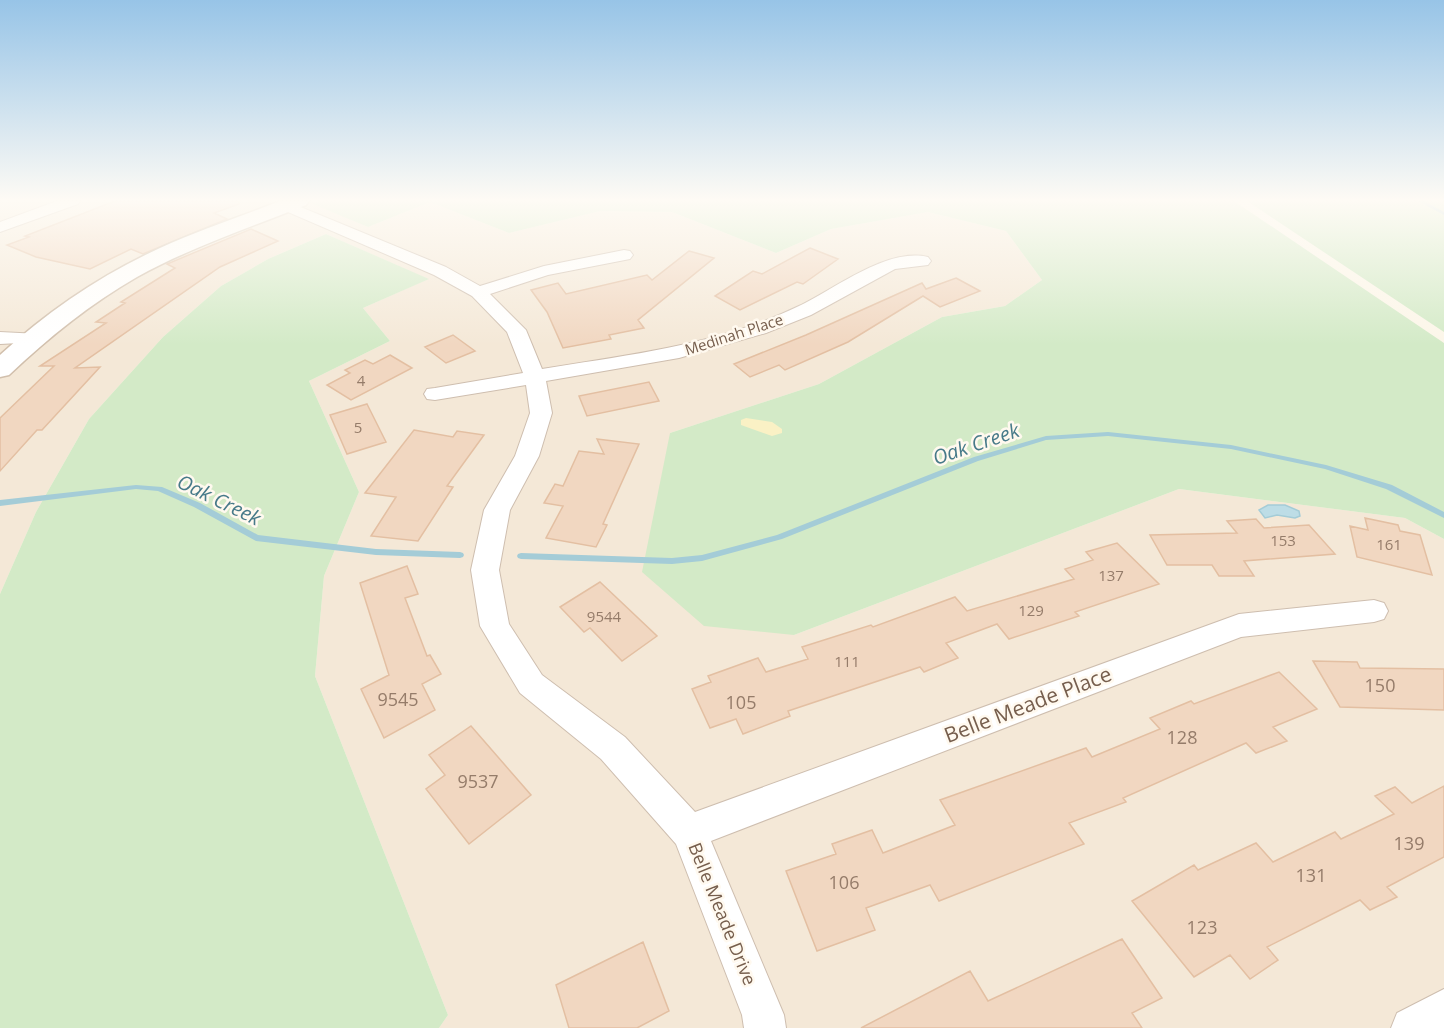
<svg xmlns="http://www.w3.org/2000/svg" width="1444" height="1028" font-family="'Open Sans',sans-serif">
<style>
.residential{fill:#f4e8d7}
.green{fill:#d3eac7}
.sand{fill:#faf1c5}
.water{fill:#bddde6;stroke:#a4ccd7;stroke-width:1.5}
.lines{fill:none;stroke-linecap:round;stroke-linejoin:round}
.stream{fill:#a4ccd7;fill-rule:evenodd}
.building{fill:#f1d7c1;stroke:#e3bfa2;stroke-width:1.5}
.street-casing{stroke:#cebeaf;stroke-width:2}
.secondary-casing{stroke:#d1bfac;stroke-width:3}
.street{fill:#fff;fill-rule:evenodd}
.secondary{fill:#fff;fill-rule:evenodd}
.labels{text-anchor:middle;stroke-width:5;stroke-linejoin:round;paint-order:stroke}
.far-street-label{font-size:15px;fill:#765e4d;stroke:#fff9ef}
.number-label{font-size:15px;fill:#957c6a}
.near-number-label{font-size:18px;fill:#957c6a}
.street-label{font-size:18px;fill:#765e4d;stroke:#fff9ef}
.water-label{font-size:20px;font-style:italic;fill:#477a89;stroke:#fff9ef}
.near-street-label{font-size:21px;fill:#765e4d;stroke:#fff9ef}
</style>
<rect width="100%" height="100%" fill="#fcf6e9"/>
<!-- residential -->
<path class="residential" d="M 0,201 L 319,201 L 314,203 L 368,227 L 430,202 L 509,233 L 600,211 L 672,212 L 776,253 L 831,229 L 928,212 L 1006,231 L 1042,280 L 1005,306 L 942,317 L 819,384 L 670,433 L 794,635 L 1179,489 L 1405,518 L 1444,539 L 1444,1028 L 439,1028 L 448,1015 L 315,676 L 324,576 L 359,492 L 309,381 L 390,341 L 363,308 L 428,279 L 326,234 L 268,259 L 221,286 L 163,337 L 89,419 L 36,512 L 0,594 Z"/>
<!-- green -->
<path class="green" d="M 319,201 L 1234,201 L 1444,343 L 1444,539 L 1405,518 L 1179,489 L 794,635 L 704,626 L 642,572 L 670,433 L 819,384 L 942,317 L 1005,306 L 1042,280 L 1006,231 L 928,212 L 831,229 L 776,253 L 672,212 L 600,211 L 509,233 L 430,202 L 368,227 L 313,204 Z
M 1247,201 L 1444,201 L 1444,332 Z
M 326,234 L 429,279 L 363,308 L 390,341 L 309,381 L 359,492 L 324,576 L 315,676 L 448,1015 L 439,1028 L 0,1028 L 0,594 L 36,512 L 89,419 L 163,337 L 221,286 L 268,259 Z"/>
<!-- sand -->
<path class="sand" d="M 746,418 L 772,422 L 782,429 L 782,433 L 772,436 L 741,425 L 741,420 Z"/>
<!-- water -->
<path class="water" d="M 1268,505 L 1285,505 L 1299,511 L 1300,516 L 1295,518 L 1277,515 L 1265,518 L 1259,510 Z"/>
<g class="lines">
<!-- stream -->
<path class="stream" d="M 1418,201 L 1424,201 L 1444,212 L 1444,215 Z
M 1108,432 L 1231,445 L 1326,465 L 1392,485 L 1444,512 L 1444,518 L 1386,489 L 1325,469 L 1231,449 L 1108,436 L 1046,440 L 978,461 L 782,539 L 702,561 L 672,564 L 521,559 L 518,558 L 517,556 L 518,554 L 521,553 L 672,558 L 702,555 L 777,535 L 974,457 L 1046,436 Z
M 136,485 L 162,487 L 200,503 L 258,535 L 376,549 L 460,552 L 463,553 L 464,555 L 463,557 L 460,558 L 376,555 L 256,541 L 194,507 L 158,491 L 136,489 L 0,506 L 0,500 Z"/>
</g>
<!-- building -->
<path class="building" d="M 115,201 L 239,201 L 239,204 L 214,213 L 227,219 L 143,254 L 131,249 L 90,269 L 36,257 L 7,245 L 29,237 L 25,236 Z
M 251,229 L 278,241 L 220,267 L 75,368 L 100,367 L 42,430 L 37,430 L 0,471 L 0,418 L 54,366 L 40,366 L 106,323 L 96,322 L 125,303 L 121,302 L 175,268 L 167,264 Z
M 810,248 L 838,259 L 803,284 L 797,282 L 740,310 L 715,296 L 753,271 L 762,274 Z
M 689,251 L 714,258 L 638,320 L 644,328 L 609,335 L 611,339 L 563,348 L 547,312 L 531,290 L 558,283 L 566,294 L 647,275 L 652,280 Z
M 956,278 L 980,291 L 940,307 L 923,296 L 848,342 L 785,370 L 779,365 L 750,377 L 734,364 L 806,335 L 922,283 L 926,289 Z
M 453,335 L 475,351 L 446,363 L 425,347 Z
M 390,355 L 412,368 L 351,400 L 327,385 L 350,373 L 345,370 L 365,360 L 373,364 Z
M 649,382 L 659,401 L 587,416 L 579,396 Z
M 367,404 L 386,442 L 347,454 L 330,415 Z
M 414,430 L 453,437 L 457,431 L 484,435 L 447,486 L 453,487 L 418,541 L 371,536 L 396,497 L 365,493 Z
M 597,439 L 639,444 L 603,524 L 607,525 L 596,547 L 546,538 L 563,506 L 544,503 L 555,484 L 563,486 L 579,451 L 604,454 Z
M 1365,518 L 1398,525 L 1400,531 L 1420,535 L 1432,575 L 1357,557 L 1350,526 L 1368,530 Z
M 1256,519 L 1264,528 L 1309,525 L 1335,554 L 1244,561 L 1254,576 L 1219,576 L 1212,565 L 1167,565 L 1150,535 L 1237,533 L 1227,521 Z
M 1117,543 L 1159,584 L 1075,612 L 1079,616 L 1009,639 L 997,624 L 946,643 L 958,658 L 924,672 L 920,667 L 788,711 L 790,716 L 743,734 L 736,719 L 710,728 L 692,689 L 711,682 L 708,676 L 758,658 L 766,672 L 808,659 L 802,647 L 871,625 L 873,627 L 955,597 L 967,611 L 1074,579 L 1065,569 L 1093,560 L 1086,552 Z
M 407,566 L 418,594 L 405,598 L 427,656 L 430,655 L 441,674 L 422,684 L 435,710 L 384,738 L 361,689 L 389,675 L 360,583 Z
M 600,582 L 657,636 L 622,661 L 590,628 L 584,632 L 560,607 Z
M 1313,661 L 1357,662 L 1360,668 L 1444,669 L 1444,710 L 1340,707 Z
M 1279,672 L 1317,709 L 1273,727 L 1287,741 L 1256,753 L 1246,743 L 1123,798 L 1126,802 L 1069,823 L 1084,844 L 939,901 L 930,885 L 866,908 L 875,930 L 817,951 L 786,871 L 836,854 L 832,844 L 872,830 L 883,853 L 955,825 L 940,800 L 1086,748 L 1092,757 L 1160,729 L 1150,718 L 1191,701 L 1194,704 Z
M 471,726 L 531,795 L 469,844 L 426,789 L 445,775 L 429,755 Z
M 1444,786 L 1444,857 L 1387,887 L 1397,897 L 1370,910 L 1360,900 L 1267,947 L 1278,960 L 1250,979 L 1230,955 L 1194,977 L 1132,901 L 1194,865 L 1198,870 L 1256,843 L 1273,862 L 1335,832 L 1341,839 L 1394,814 L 1375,796 L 1395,787 L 1412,803 Z
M 1122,939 L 1162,998 L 1132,1013 L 1142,1028 L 861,1028 L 970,971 L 988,1001 Z
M 643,942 L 669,1011 L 637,1028 L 569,1028 L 556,985 Z"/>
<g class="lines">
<!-- street casing -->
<g class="street-casing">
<path id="street" d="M 57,201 L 80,201 L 78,204 L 0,232 L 0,222 Z
M 286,201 L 446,267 L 480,286 L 544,266 L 624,250 L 630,251 L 633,255 L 630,259 L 548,275 L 490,294 L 526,330 L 542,369 C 628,355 719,345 799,306 C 835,289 887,247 928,257 L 931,261 L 928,265 L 895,269 L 811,315 L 766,333 L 679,358 L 546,381 L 552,413 L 539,456 L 510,510 L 499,570 L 509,624 L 542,675 L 625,737 L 695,812 L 1239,614 L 1374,600 L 1384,603 L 1388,611 L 1384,619 L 1374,622 L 1241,637 L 711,841 L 784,1015 L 786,1028 L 744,1028 L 742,1015 L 676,844 L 601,759 L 520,693 L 480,626 L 471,570 L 484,510 L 515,456 L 530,413 L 526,385 L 435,400 L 427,399 L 424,394 L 427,389 L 435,388 L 523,373 L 507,332 L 472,296 L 434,275 L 281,209 L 278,206 L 281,203 Z
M 0,332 L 39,334 L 42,338 L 39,342 L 0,344 Z
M 1444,989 L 1444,1028 L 1391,1028 L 1397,1013 Z"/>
</g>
<!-- secondary casing -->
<g class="secondary-casing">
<path id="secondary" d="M 280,201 L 309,201 L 306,205 C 249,228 191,247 137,277 C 90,304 48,338 9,375 L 0,377 L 0,355 C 48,311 101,275 160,248 C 199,230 240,217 280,201 Z"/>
</g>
<!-- street -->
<use href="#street" class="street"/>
<!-- secondary -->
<use href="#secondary" class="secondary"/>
</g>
<!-- sky -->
<linearGradient id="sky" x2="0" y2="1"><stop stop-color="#97c4e7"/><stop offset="0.58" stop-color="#fefbf5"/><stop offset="1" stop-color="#fefbf5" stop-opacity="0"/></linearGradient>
<rect width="1444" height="345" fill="url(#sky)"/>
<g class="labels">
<!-- far-street labels -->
<g class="far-street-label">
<text transform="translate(734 335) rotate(-18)" y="5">Medinah Place</text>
</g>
<!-- number labels -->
<g class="number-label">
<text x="361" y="386">4</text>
<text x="358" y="433">5</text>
<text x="1283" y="546">153</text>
<text x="1389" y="550">161</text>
<text x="1111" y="581">137</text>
<text x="1031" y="616">129</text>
<text x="604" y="622">9544</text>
<text x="847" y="667">111</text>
</g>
<!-- near-number labels -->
<g class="near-number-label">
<text x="1380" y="692">150</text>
<text x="398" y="706">9545</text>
<text x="741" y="709">105</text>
<text x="1182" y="744">128</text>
<text x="478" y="788">9537</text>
<text x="1409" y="850">139</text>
<text x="1311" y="882">131</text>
<text x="844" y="889">106</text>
<text x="1202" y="934">123</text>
</g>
<!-- street labels -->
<g class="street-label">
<text transform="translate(722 914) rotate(68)" y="6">Belle Meade Drive</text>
</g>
<!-- water labels -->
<g class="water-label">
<text transform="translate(976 444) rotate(-19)" y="7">Oak Creek</text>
<text transform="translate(219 500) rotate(26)" y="7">Oak Creek</text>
</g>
<!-- near-street labels -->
<g class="near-street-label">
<text transform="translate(1028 705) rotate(-21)" y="7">Belle Meade Place</text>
</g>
</g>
</svg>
